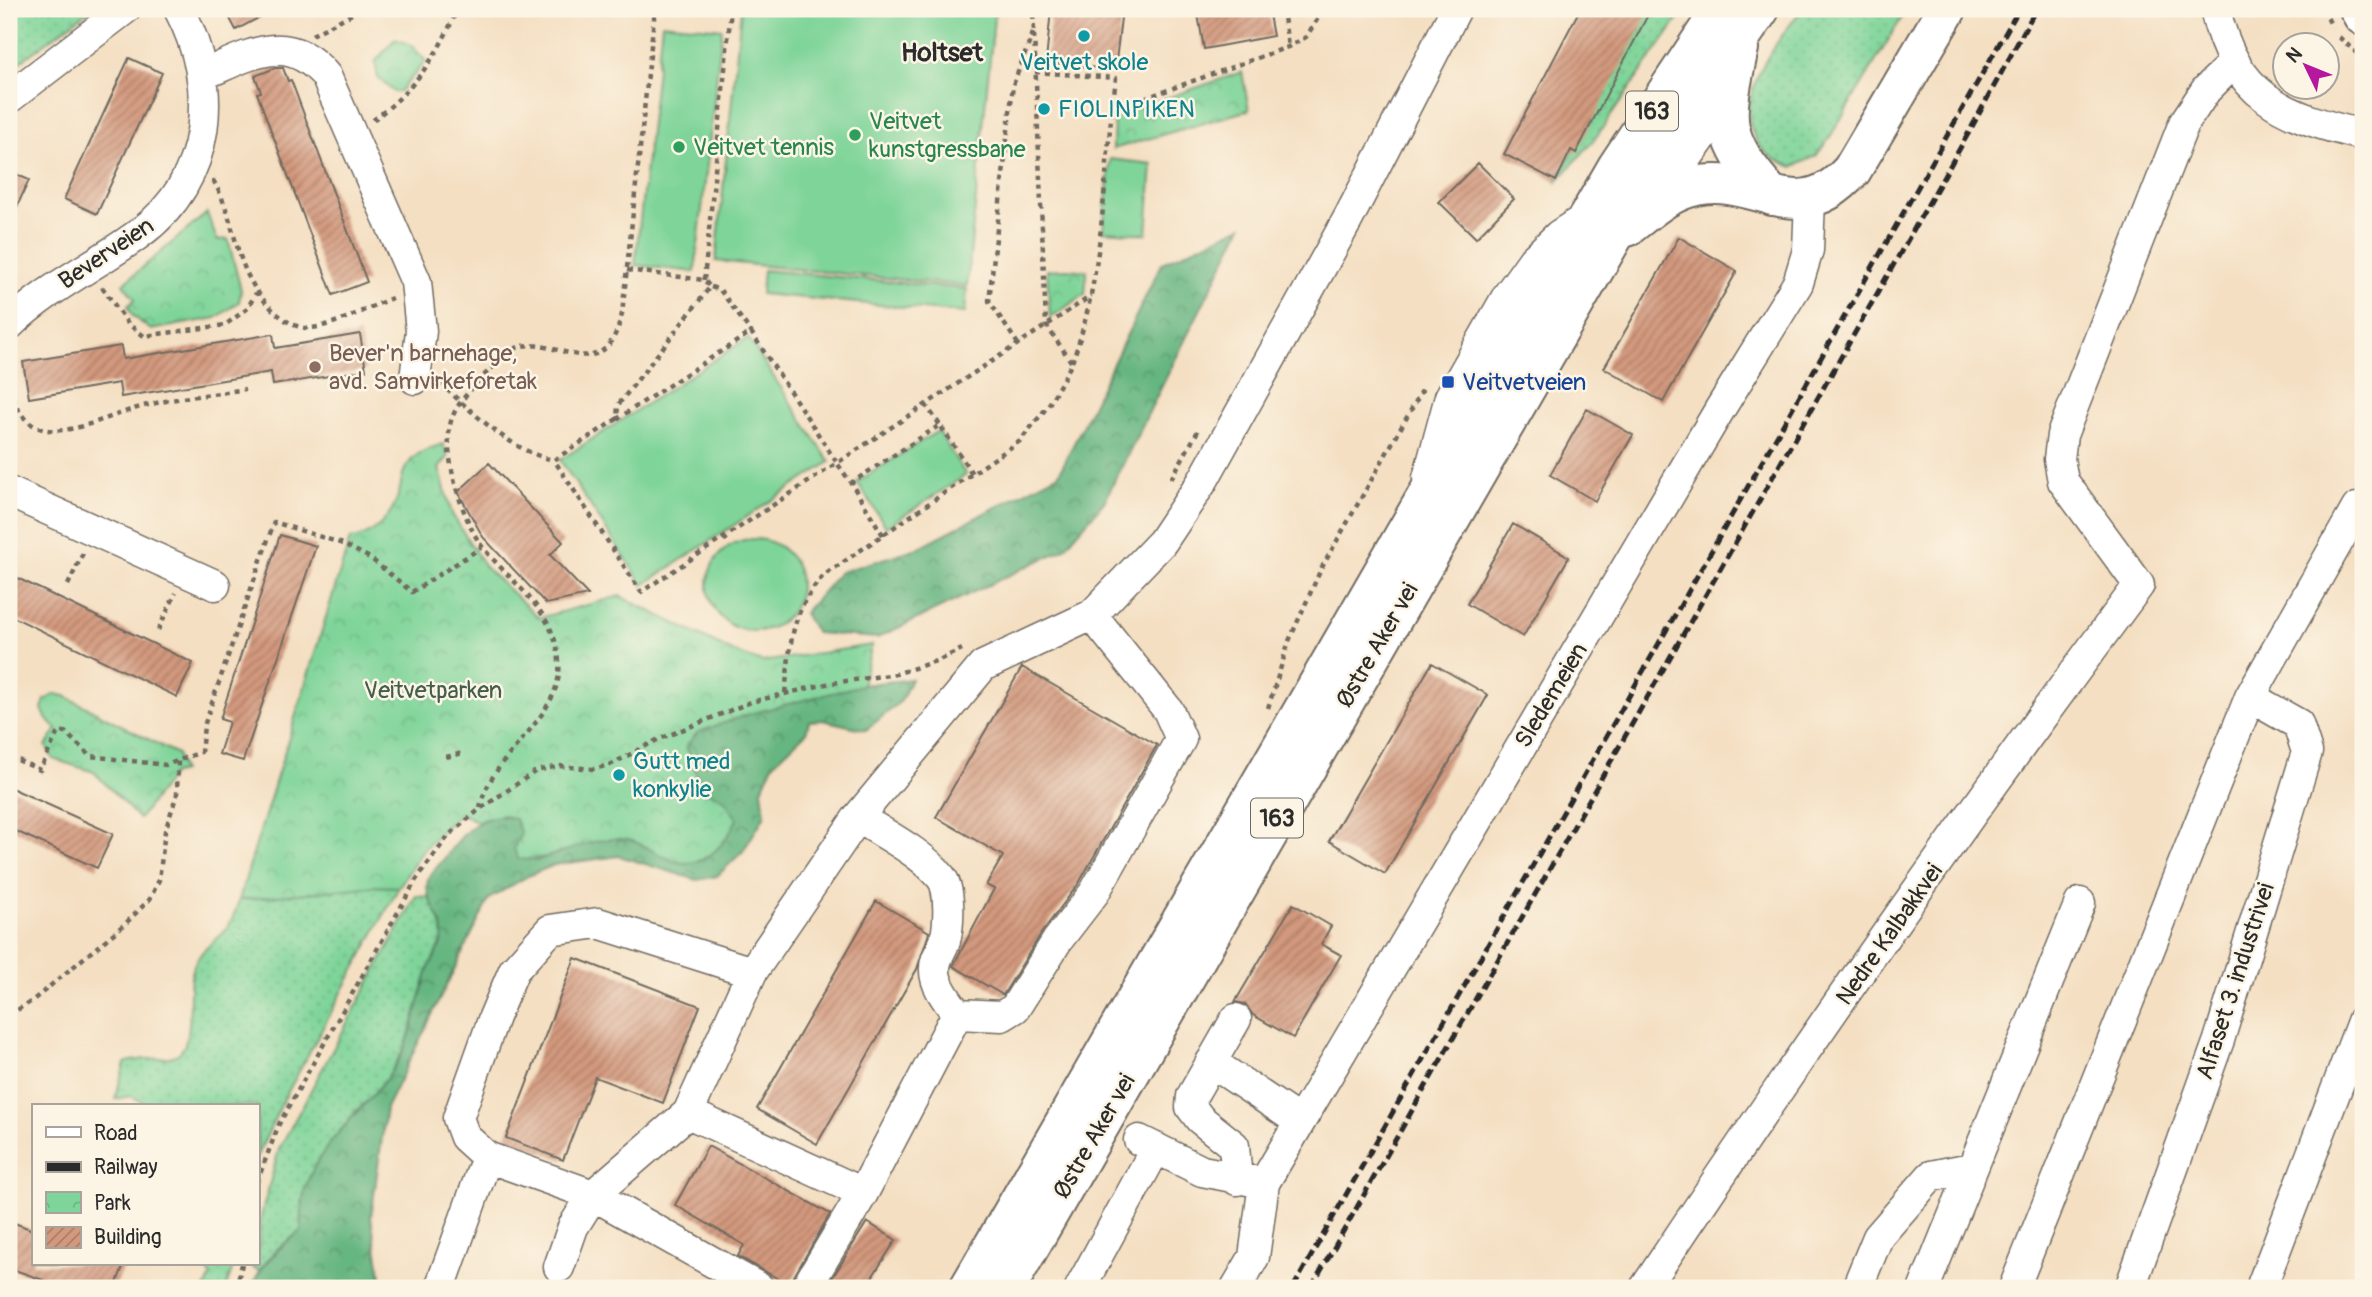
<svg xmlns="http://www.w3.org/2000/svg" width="2372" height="1297" font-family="Pangolin,sans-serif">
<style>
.grass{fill:url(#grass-dots);stroke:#548062;stroke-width:2}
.forest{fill:url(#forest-crowns);stroke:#487056;stroke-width:2}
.park{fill:url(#park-crowns);stroke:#548062;stroke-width:2}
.pitch{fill:#7ed499;stroke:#548062;stroke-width:2}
.building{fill:url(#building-hatch)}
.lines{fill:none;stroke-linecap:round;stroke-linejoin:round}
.minor-casing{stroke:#716a60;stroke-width:33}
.highway-casing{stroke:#716a60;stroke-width:42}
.path{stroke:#716a60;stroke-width:4.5;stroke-dasharray:5 5;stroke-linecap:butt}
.minor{stroke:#fff;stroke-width:30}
.highway{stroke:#fff;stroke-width:38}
.rail{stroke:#2b2b2b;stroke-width:5;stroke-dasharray:10 5;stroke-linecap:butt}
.culture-dot{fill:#0f9aa8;stroke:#fcf5e5;stroke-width:2.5}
.leisure-dot{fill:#2e9e5b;stroke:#fcf5e5;stroke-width:2.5}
.education-dot{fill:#8d6e63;stroke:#fcf5e5;stroke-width:2.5}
.transit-dot{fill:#1a4fb4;stroke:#fcf5e5;stroke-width:2.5}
.labels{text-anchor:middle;stroke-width:5;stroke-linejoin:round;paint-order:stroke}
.shield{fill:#fcf5e5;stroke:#6a6863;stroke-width:2}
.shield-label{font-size:23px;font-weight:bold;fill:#2b2b2b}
.culture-label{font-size:24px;fill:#0d838f;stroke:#fcf5e5;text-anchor:start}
.leisure-label{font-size:24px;fill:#27864d;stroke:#fcf5e5;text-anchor:start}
.street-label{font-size:24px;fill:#2b2b2b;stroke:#fcf5e5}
.education-label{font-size:24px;fill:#785e54;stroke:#fcf5e5;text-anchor:start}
.transit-label{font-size:24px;fill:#164399;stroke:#fcf5e5;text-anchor:start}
.park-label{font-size:24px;fill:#445e4c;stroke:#fcf5e5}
.neighbourhood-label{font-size:26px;font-weight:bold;fill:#2b2b2b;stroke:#fcf5e5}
</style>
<defs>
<pattern id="grass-dots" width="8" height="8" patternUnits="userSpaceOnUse" patternTransform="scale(1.75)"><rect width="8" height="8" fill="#7ed499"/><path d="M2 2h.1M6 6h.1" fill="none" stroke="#6db684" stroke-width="1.8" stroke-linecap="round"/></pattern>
<pattern id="forest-crowns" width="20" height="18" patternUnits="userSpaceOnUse" patternTransform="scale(1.75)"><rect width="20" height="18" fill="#66b681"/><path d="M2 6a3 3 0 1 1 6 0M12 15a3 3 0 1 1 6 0" fill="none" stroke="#54946a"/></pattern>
<pattern id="park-crowns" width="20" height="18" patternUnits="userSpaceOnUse" patternTransform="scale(1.75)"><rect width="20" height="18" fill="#7ed499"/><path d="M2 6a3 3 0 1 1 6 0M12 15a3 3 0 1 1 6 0" fill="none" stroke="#6db684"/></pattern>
<pattern id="building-hatch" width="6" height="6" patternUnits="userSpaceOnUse" patternTransform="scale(1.75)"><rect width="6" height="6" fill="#d3997e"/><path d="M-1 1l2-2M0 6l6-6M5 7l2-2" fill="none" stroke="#ab7d67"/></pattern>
</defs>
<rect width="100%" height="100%" fill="#fcf5e5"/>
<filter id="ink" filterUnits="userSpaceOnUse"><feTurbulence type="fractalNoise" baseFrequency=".0143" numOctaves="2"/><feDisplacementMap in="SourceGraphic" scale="14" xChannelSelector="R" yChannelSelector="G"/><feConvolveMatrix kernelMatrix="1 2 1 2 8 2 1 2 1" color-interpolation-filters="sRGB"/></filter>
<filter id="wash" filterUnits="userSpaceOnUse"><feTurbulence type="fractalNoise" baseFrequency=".00686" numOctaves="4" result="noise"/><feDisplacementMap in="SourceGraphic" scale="28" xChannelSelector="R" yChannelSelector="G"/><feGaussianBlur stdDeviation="1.57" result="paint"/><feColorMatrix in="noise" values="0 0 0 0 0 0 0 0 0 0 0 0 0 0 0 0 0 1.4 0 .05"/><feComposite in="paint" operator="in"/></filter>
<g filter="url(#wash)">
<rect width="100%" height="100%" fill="#f4dfc2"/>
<!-- grass -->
<path class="grass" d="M 9,9 L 91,9 L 9,70 Z
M 1648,9 L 1685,9 L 1594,140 L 1556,183 Z
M 1802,9 L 1907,9 L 1830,137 L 1816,156 L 1793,167 C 1784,163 1772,159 1765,152 C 1723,107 1774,46 1802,9 Z
M 375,886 L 399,887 L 283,1101 L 257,1157 L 257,1106 L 150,1106 L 131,1096 L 115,1099 L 125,1063 C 140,1056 173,1062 181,1051 C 196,1031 185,988 194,965 C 200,950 216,941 226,929 C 233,921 236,909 239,900 Z
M 416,896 L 429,897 L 441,921 L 443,938 L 428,970 L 407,1043 L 383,1087 L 355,1112 L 305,1189 L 301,1231 L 278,1248 L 259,1271 L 252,1267 L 257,1264 L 261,1216 L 279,1149 Z
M 197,1264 L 234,1264 L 226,1288 L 205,1288 L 211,1276 L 205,1267 Z"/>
<!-- forest -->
<path class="forest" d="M 1242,226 L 1104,502 L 1064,549 L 877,638 L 816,633 L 804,613 L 840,572 L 918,548 L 1059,474 L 1162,263 Z
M 911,679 L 901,701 L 866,730 L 823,720 L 809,721 L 806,733 L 773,764 L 762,789 L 765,815 L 743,851 L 717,876 L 697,880 L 619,856 L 554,865 L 528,876 L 489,899 L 386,1108 L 371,1217 L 383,1288 L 251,1288 C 263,1263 279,1247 301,1231 C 302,1218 301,1202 305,1189 C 323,1129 386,1099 407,1042 C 416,1019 420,993 428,970 C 432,960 442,947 443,936 C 444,916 423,900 428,880 C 430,873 439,865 444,859 C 462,834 482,808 515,819 L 521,834 L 514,848 L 536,861 C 559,852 601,833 626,839 C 652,846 670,864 699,861 L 702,789 L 686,746 L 698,732 L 749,714 L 862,685 Z"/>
<!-- park -->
<path class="park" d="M 395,39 L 410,44 L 426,61 L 400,91 L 394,92 L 378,78 L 375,62 Z
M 1242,72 L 1249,110 L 1113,149 L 1114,116 Z
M 207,213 L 217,240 L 228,239 L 241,290 L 239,302 L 216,318 L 151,330 L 133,316 L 128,306 L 135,299 L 123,284 Z
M 1067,269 L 1087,271 L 1085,294 L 1050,318 L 1047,270 Z
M 443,444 L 448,457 L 439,468 L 452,514 L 485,567 L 539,618 L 620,596 L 733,652 L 762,662 L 872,645 L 862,685 L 749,714 L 698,732 L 686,746 L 702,789 L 724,799 L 737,819 C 729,836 717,855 698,861 C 671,871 647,840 622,839 C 585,836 554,863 518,859 L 514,848 L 521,834 L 515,819 L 503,815 L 476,821 L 460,813 L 423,850 L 399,887 L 375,886 L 239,900 L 350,539 C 374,537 392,516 399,493 C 402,481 401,473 409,463 C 417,452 431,448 443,444 Z
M 55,694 L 65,696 L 177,754 L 182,772 L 173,774 L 139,819 L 94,772 L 53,759 L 46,746 L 57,729 L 47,720 L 42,709 L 45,700 Z"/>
<!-- pitch -->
<path class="pitch" d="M 741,9 L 995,9 L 967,286 L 716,261 Z
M 662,23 L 722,29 L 695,272 L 635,265 Z
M 1110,159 L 1152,164 L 1147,234 L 1103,231 Z
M 763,270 L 967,289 L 965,313 L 761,294 Z
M 748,338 L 830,462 L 643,585 L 560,460 Z
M 938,431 L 966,475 L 886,527 L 857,482 Z
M708 585a46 46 0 1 1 92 0a46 46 0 1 1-92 0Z"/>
<g id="blocks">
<!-- building -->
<path class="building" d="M 225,9 L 275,9 L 236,30 Z
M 1051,9 L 1122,9 L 1115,70 L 1046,62 Z
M 1197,9 L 1268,9 L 1273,36 L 1204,49 Z
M 1580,9 L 1651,9 L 1576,153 L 1571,150 L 1556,181 L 1504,154 Z
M 129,58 L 162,73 L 97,214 L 64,199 Z
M 275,68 L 283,68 L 288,81 L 291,80 L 367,282 L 333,295 L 257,93 L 261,92 L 255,76 Z
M 1478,163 L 1514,199 L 1476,238 L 1439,202 Z
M 9,171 L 29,180 L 9,224 Z
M 1679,237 L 1737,271 L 1663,402 L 1604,368 Z
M 273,334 L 275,348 L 360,334 L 366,370 L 273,385 L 271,372 L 121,397 L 119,383 L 29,398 L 23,362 L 121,346 L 123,359 Z
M 1587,409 L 1633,435 L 1595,501 L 1550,475 Z
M 489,463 L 563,542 L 550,555 L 588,595 L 546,604 L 483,537 L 458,492 Z
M 1513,524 L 1569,557 L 1523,637 L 1467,604 Z
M 280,535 L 316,546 L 243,761 L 219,754 L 229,722 L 220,719 Z
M 9,574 L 193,663 L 177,697 L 9,615 Z
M 1432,663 L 1488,695 L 1385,874 L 1329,841 Z
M 1022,667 L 1157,745 L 1079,883 L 1042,932 L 1003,995 L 953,966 L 994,889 L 986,885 L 1003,856 L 936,817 Z
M 9,787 L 113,834 L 97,868 L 9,828 Z
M 876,901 L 929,932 L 928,936 L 917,969 L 817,1144 L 757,1109 Z
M 1293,904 L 1331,926 L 1321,944 L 1341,955 L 1293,1038 L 1253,1015 L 1245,1004 L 1235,1002 Z
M 575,958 L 700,1006 L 663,1103 L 595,1077 L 563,1160 L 506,1138 Z
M 708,1146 L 830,1214 L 789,1285 L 738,1256 L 744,1245 L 675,1205 Z
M 9,1221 L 33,1230 L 33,1264 L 124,1264 L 115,1288 L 66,1288 L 9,1268 Z
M 867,1222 L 896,1240 L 865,1288 L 845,1288 L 831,1280 Z"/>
</g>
</g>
<g filter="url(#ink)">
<use href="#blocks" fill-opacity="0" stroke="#716a60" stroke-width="2"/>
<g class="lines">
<!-- minor casing -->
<g class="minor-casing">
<path id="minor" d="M 2215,9 C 2235,97 2282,116 2363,135
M 202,75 C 248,56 287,29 326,76 L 416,282 L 421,331 L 415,379
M 9,98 L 125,9
M 1662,201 L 1684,162 L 1729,100
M 9,325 C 48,287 97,265 140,233 C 213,179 220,86 179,9
M 1428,478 L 1450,397 L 1508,295 L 1533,260 L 1559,235 L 1582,220
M 9,492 L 215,585
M 752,972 L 598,923 L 550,930 L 514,970 L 494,1017 L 458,1118 L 465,1137 L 487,1157 L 593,1195 L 759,1288
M 957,1014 L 1002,1016 L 1015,1008 L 1057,941 L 1094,893 L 1181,739 L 1168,710 L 1092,615
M 1236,1019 L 1192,1096 L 1191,1107 L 1200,1119 L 1234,1146 L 1237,1180
M 1211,1062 L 1299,1121
M 688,1113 L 863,1193
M 1139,1140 L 1202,1171 L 1253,1181
M 559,1267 L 573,1227 L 593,1195 L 688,1113 L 752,972 L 858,817 L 983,666 L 1092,615 L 1162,542 L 1202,482 L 1348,219 L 1456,9
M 440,1288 L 487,1157
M 806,1288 L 863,1193 L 957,1014 C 949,1002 935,986 935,971 C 934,959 941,952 945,941 C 949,926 951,889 941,877 C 921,852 885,835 858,817
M 1080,1288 L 1156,1148
M 1236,1288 L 1254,1257 L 1264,1183 L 1720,409 L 1798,283 L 1808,250 L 1810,199
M 1645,1288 C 1803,1050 1968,814 2139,585 L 2063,481 L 2059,459 L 2062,435 L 2184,123 L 2206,90 L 2234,62
M 1857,1288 L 1878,1237 L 1931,1176 L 1971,1168
M 1924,1288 L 2080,903
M 2014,1288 L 2250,697 L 2357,508
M 2130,1288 L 2219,1040 L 2307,752 L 2298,724 L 2250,697
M 2261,1288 L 2363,1019"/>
</g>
<!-- highway casing -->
<g class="highway-casing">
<path id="highway" d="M 2359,9 L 2363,16
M 1739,48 C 1723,123 1720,137 1772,196
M 1627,227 C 1648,211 1669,191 1696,186 C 1758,173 1797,232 1852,170 L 1947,9
M 969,1288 L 1617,167 L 1722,9
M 1006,1288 L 1612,239 L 1675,133 L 1760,9"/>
</g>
<!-- path -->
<path class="path" d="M 1283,9 L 1288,47
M 2323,9 L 2332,27
M 312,35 L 361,9
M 2339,37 L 2363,59
M 1035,72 L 1116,78 L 1112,110
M 373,120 C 413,91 439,55 457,9
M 213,180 C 240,227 231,269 273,310 C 282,318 293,327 306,328 C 329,329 369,307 392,298
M 627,270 L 704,280 L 710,287 L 618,405 L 617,419 L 751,332 L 837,463 L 1091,296
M 704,280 L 731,9
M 102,287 L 128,324 L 144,336 L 225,325 L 247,309 L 256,293
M 711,287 L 720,290 L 751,332
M 1018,344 L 989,301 L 1013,85 L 1033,33
M 1072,362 C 1102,283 1103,192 1112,110 L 1288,47 L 1306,37 L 1324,9
M 9,378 C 22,466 90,420 144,406 C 177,397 212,395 245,389
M 439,383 C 474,412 509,451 554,460
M 925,404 L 940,425
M 617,419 L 554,460 L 641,592 L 837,463 L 851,483
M 1171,479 L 1199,429
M 883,535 L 851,483 L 940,425 L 973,475
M 724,537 L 730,545
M 68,585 L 83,553
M 158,630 L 176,593
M 785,693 C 791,644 789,615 823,576 L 1020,441 L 1048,406 L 1072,363 L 1046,325 L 1033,9
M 1268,708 L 1289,641 L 1321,569 L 1424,387
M 9,756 L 40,770 L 58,732 L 65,732 L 90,756 L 166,765 L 201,752 L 204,726 L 274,522 L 343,544 L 370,558 L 412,592 L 482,547
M 446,757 L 463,753
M 480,808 C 489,755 565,717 559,661 C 555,611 513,584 484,549 C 463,523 440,450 452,418 C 460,395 497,362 516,348 C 554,332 603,393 622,314 L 655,9
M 9,1015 L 32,1001 L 126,923 L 150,899 L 159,880 L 165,831 L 177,794 L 178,760
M 257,1182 L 279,1124 L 416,880 L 449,835 L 480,809 L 536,771 L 559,766 L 593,769 L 610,765 L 657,740 L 751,702 L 826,684 L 896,674 L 939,660 L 962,649
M 236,1288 L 242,1264"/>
<!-- minor -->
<use href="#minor" class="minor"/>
<!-- highway -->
<use href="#highway" class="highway"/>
<!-- rail -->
<path class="rail" d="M 1293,1288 L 2019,9
M 1311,1288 L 1968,134 L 2036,9"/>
</g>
</g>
<!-- markers -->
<g class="culture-dot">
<circle cx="1084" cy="36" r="7"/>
<circle cx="1044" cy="109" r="7"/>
<circle cx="619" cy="775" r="7"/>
</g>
<g class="leisure-dot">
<circle cx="855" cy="135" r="7"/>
<circle cx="679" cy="147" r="7"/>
</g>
<circle class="education-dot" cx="315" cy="367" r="7"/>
<rect class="transit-dot" x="1441" y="375" width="14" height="14" rx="3.5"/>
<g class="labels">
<!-- shield labels -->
<g class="shield">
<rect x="1626" y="91.5" width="52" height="39" rx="5"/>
<rect x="1251" y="798.5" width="52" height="39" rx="5"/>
</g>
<g class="shield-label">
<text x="1652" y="119">163</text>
<text x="1277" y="826">163</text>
</g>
<!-- culture labels -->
<g class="culture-label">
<text x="1084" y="70" text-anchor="middle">Veitvet skole</text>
<text x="1058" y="117">FIOLINPIKEN</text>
<text x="633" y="769">Gutt med<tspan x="633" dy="28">konkylie</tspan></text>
</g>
<!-- leisure labels -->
<g class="leisure-label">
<text x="869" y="129">Veitvet<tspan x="869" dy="28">kunstgressbane</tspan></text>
<text x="693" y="155">Veitvet tennis</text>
</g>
<!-- street labels -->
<g class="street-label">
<text transform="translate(106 253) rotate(-34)" y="8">Beverveien</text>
<text transform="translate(1377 645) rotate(-60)" y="8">Østre Aker vei</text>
<text transform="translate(1551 695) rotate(-59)" y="8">Sledemeien</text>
<text transform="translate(1889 934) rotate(-55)" y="8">Nedre Kalbakkvei</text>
<text transform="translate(2235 981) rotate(-72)" y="8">Alfaset 3. industrivei</text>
<text transform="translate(1094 1136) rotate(-60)" y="8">Østre Aker vei</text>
</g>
<!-- education labels -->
<g class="education-label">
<text x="329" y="361">Bever'n barnehage,<tspan x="329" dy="28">avd. Samvirkeforetak</tspan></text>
</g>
<!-- transit labels -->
<g class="transit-label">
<text x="1462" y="390">Veitvetveien</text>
</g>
<!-- park labels -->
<g class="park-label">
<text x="433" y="698">Veitvetparken</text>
</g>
<!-- neighbourhood labels -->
<g class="neighbourhood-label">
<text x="942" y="61">Holtset</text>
</g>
</g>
<!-- margin -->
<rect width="2372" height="1297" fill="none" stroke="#fcf5e5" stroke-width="35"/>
<!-- legend -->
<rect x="32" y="1104" width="228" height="161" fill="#fcf5e5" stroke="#a8a49b" stroke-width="2"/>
<rect x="46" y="1127" width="35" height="10" fill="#ffffff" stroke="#a8a49b" stroke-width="2"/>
<text x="94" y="1140" font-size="21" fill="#2b2b2b">Road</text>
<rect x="46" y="1162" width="35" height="10" fill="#2b2b2b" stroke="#a8a49b" stroke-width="2"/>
<text x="94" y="1174" font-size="21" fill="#2b2b2b">Railway</text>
<rect x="46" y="1192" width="35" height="21" fill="url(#park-crowns)" stroke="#a8a49b" stroke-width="2"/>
<text x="94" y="1210" font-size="21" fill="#2b2b2b">Park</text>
<rect x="46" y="1227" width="35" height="21" fill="url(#building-hatch)" stroke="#a8a49b" stroke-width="2"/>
<text x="94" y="1244" font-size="21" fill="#2b2b2b">Building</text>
<!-- north arrow -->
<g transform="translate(2306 66) rotate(313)"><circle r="33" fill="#fcf5e5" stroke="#a8a49b" stroke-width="2"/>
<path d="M0-5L12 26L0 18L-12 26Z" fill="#b5179e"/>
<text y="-10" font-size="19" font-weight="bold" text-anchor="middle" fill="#2b2b2b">N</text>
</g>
</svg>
